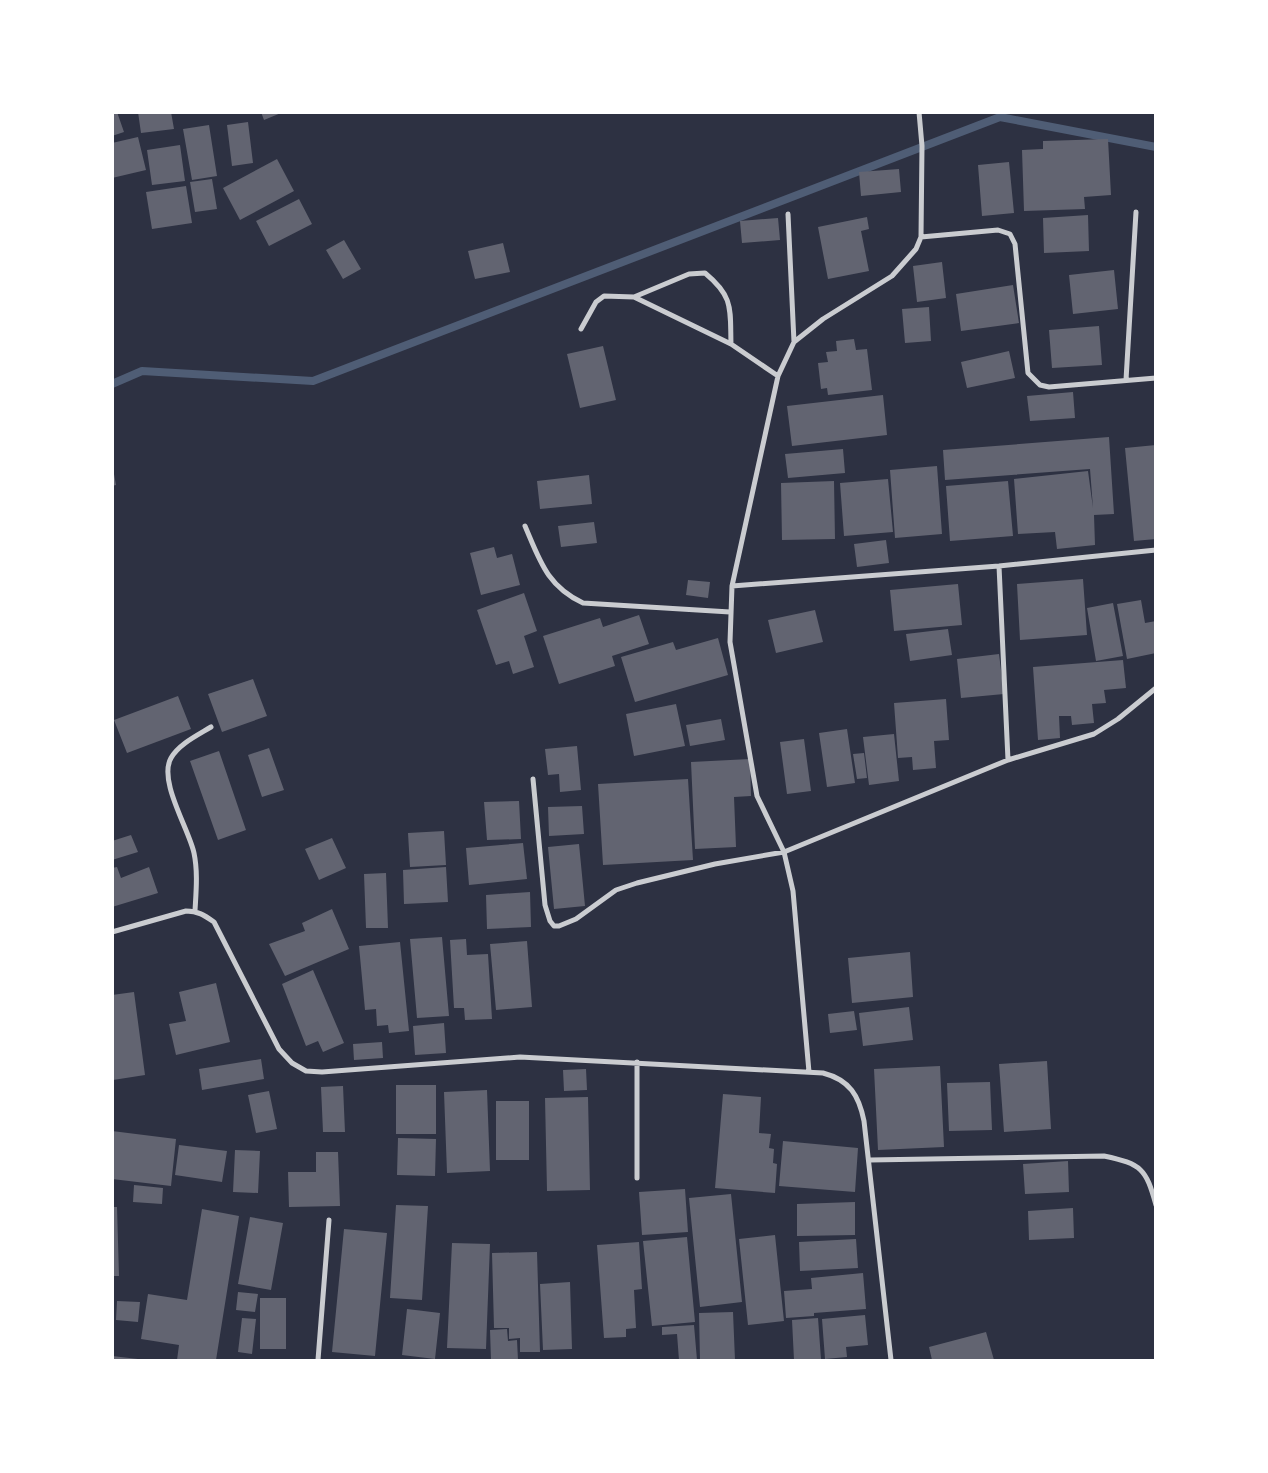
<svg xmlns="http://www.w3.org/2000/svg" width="1268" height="1473" font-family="'Open Sans',sans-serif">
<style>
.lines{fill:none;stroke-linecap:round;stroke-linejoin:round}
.stream{stroke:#4f5d75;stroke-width:8}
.building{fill:#626471}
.minor{stroke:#caccd0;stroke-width:5}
</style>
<rect width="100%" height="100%" fill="#2d3142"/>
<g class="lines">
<!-- stream -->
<path class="stream" d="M 112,384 L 142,371 L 313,381 L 1000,117 L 1156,147"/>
</g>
<!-- building -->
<path class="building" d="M 112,112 L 117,112 L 124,132 L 112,136 Z
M 138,112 L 171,112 L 174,129 L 141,133 Z
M 261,112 L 281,112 L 281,113 L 264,120 Z
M 248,122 L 253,163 L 232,166 L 227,125 Z
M 209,125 L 217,176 L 192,180 L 183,129 Z
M 138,137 L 146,170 L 112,178 L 112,143 Z
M 1108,139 L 1111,195 L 1084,197 L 1085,209 L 1024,211 L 1022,150 L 1043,149 L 1043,141 Z
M 180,145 L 185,181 L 152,185 L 147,150 Z
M 277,159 L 294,191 L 240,220 L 223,188 Z
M 1009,162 L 1014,213 L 982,216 L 978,165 Z
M 899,169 L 901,192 L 861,196 L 859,172 Z
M 212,179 L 217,209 L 195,212 L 190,182 Z
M 186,186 L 192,223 L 152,229 L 146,192 Z
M 299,199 L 312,224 L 269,246 L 256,221 Z
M 1088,215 L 1089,251 L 1044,253 L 1043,218 Z
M 867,217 L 869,229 L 861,231 L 869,271 L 828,279 L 818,227 Z
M 778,218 L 780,240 L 742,243 L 740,221 Z
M 344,240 L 361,269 L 343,279 L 326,250 Z
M 503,243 L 510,272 L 475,279 L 468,251 Z
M 942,262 L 946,298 L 917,302 L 913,266 Z
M 1114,270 L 1118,309 L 1073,314 L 1069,275 Z
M 1013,285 L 1019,323 L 961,331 L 956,294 Z
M 929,307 L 931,341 L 905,343 L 902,309 Z
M 1099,326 L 1102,365 L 1052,368 L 1049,330 Z
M 854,339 L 856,350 L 867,349 L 872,390 L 828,395 L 827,388 L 821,389 L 818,363 L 828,362 L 826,352 L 837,351 L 836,341 Z
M 603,346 L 616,400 L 580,408 L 567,354 Z
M 1009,351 L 1015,378 L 967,388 L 961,362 Z
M 1073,392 L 1075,418 L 1030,421 L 1027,396 Z
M 883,395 L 887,435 L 792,446 L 787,406 Z
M 1109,437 L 1114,514 L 1094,515 L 1095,545 L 1057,549 L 1055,532 L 1018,534 L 1014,479 L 1088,471 L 1093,508 L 1090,469 L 945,480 L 943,450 Z
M 1156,445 L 1156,539 L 1134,541 L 1125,448 Z
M 843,449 L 845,473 L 788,478 L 785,454 Z
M 112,463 L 116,485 L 112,486 Z
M 937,466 L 942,534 L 895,538 L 890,470 Z
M 589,475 L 592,504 L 540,509 L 537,481 Z
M 888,479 L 893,532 L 844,536 L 840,483 Z
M 834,481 L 835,539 L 782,540 L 781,483 Z
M 1008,481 L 1013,536 L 950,541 L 946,486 Z
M 594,522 L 597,543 L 561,547 L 558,526 Z
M 886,540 L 889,563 L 857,567 L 854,544 Z
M 494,547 L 497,558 L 512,554 L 520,585 L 481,595 L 470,553 Z
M 1083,579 L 1087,635 L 1020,640 L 1017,584 Z
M 688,580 L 710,582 L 708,598 L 686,595 Z
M 958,584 L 962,625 L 894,631 L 890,590 Z
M 524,593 L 537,631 L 524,636 L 534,667 L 513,674 L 509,661 L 496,665 L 477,610 Z
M 1141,600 L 1145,623 L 1156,621 L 1156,653 L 1127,659 L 1117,604 Z
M 1113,603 L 1123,656 L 1096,661 L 1087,608 Z
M 815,610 L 823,642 L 776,653 L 768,620 Z
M 639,615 L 649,644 L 612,656 L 615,666 L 559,684 L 543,636 L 600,618 L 603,627 Z
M 948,629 L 952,655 L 910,661 L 906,634 Z
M 718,638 L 728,675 L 635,702 L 621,657 L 673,642 L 676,650 Z
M 999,654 L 1004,694 L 961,698 L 957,659 Z
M 1123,660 L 1126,688 L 1104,690 L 1106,703 L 1092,704 L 1094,723 L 1072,725 L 1071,716 L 1059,716 L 1060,738 L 1038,740 L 1033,667 Z
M 253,679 L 267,716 L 222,732 L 208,694 Z
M 178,696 L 191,729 L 127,753 L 114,720 Z
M 946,699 L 949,740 L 934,741 L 936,768 L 913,770 L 912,757 L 898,758 L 894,703 Z
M 676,704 L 685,746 L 634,756 L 626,714 Z
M 721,719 L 725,740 L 690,746 L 686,725 Z
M 847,729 L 855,783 L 827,787 L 819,733 Z
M 894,734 L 899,781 L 869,785 L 863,737 Z
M 804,739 L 811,791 L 787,794 L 780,742 Z
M 577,746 L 581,790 L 560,792 L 559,774 L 548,775 L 545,749 Z
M 269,748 L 284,790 L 262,797 L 248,755 Z
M 219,751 L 246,830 L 218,840 L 190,761 Z
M 864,753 L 867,778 L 857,779 L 853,754 Z
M 750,759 L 751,796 L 734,797 L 736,847 L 695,849 L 691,762 Z
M 688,779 L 693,860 L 603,865 L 598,784 Z
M 519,801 L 521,839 L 487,840 L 484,802 Z
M 582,806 L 584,834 L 549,836 L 548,807 Z
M 444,831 L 446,865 L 410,867 L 408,833 Z
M 131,835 L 138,852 L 112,860 L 112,841 Z
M 332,838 L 346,868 L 319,880 L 305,849 Z
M 523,843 L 527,879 L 469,885 L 466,848 Z
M 579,844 L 585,906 L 554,909 L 548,847 Z
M 117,867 L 121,878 L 149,867 L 158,893 L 112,907 L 112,868 Z
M 446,867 L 448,902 L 404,904 L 403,870 Z
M 386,873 L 388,928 L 366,928 L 364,874 Z
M 530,892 L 531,927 L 487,929 L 486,895 Z
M 332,909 L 349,949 L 285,976 L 269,944 L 305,931 L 302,923 Z
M 442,937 L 449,1016 L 417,1018 L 410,939 Z
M 466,939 L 467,955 L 488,954 L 492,1019 L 465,1020 L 464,1008 L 454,1008 L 450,940 Z
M 527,941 L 532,1007 L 496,1010 L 490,944 Z
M 400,942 L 409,1031 L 389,1033 L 388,1025 L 377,1026 L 376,1009 L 365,1010 L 359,946 Z
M 910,952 L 913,997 L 852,1003 L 848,958 Z
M 313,970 L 344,1043 L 323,1052 L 318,1041 L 306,1046 L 282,984 Z
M 216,983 L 230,1042 L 176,1055 L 169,1024 L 186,1021 L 179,992 Z
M 134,992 L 145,1075 L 113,1080 L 112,995 Z
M 909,1007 L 913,1040 L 863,1046 L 859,1013 Z
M 854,1011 L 857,1030 L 830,1033 L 828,1014 Z
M 444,1023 L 446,1053 L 415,1055 L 413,1026 Z
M 382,1042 L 383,1058 L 354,1060 L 353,1044 Z
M 261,1059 L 264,1079 L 202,1090 L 199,1069 Z
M 1047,1061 L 1051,1129 L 1004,1132 L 999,1064 Z
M 940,1066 L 944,1147 L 878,1150 L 874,1069 Z
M 586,1069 L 587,1090 L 564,1091 L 563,1070 Z
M 990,1082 L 992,1130 L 949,1131 L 947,1083 Z
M 396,1085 L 436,1085 L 436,1134 L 396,1134 Z
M 343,1086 L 345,1132 L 323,1132 L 321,1087 Z
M 487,1090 L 490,1171 L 447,1173 L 444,1092 Z
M 269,1091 L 277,1129 L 256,1133 L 248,1095 Z
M 723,1094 L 761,1097 L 759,1133 L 771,1134 L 769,1148 L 774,1149 L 773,1163 L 777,1164 L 775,1193 L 715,1188 Z
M 588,1097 L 590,1190 L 547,1191 L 545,1098 Z
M 496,1101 L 529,1101 L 529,1160 L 496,1160 Z
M 112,1131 L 176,1139 L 171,1186 L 112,1179 Z
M 398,1138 L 436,1139 L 435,1176 L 397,1175 Z
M 783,1141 L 858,1148 L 855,1192 L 779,1186 Z
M 179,1145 L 227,1151 L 222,1182 L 175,1175 Z
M 235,1150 L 260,1151 L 258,1193 L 233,1192 Z
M 316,1152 L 338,1152 L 340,1206 L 289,1207 L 288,1172 L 316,1172 Z
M 1068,1161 L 1069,1192 L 1025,1194 L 1023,1164 Z
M 134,1185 L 163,1188 L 162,1204 L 133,1202 Z
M 685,1189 L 688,1232 L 642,1235 L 639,1192 Z
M 731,1194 L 742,1302 L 700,1307 L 689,1198 Z
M 855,1202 L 855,1235 L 797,1236 L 797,1204 Z
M 396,1205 L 428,1206 L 422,1300 L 390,1298 Z
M 112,1207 L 117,1207 L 119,1276 L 112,1276 Z
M 1073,1208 L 1074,1238 L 1029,1240 L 1028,1211 Z
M 202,1209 L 239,1216 L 216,1360 L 177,1360 L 179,1345 L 141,1339 L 148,1294 L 187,1300 Z
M 250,1217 L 283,1223 L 271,1290 L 238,1284 Z
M 344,1229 L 387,1233 L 375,1356 L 332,1352 Z
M 775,1235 L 784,1321 L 748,1325 L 739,1239 Z
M 687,1237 L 695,1322 L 652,1326 L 643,1241 Z
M 856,1239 L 858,1268 L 800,1271 L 799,1242 Z
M 639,1242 L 642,1289 L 634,1290 L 636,1328 L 626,1329 L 626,1337 L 604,1338 L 597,1245 Z
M 452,1243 L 490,1244 L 486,1349 L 447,1348 Z
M 537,1252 L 540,1352 L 520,1352 L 520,1338 L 509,1339 L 509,1328 L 494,1328 L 492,1253 Z
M 863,1273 L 866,1309 L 814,1313 L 814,1316 L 786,1318 L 784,1291 L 812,1289 L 811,1278 Z
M 570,1282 L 572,1349 L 543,1350 L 540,1284 Z
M 238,1292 L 258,1294 L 255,1312 L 236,1310 Z
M 260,1298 L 286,1298 L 286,1349 L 260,1349 Z
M 117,1301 L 140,1302 L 138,1322 L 116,1320 Z
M 407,1309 L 440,1313 L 435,1359 L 402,1355 Z
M 733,1312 L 735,1360 L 700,1360 L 699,1313 Z
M 865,1315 L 868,1345 L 846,1347 L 847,1357 L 825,1359 L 822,1319 Z
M 242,1318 L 256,1319 L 252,1354 L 238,1352 Z
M 818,1318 L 821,1359 L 794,1360 L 792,1320 Z
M 694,1325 L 697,1360 L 679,1360 L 677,1334 L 662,1335 L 662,1327 Z
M 507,1329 L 508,1341 L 517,1340 L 518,1360 L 491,1360 L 490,1330 Z
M 986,1332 L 994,1360 L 932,1360 L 929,1347 Z
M 112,1356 L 138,1359 L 138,1360 L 112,1360 Z"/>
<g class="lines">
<!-- minor -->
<path class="minor" d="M 788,214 L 794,342
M 921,237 L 998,230 L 1010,234 L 1015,244 L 1028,373 L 1040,385 L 1049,387 L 1156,378
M 634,297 L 689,274 L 705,273 C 734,297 730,309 731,344
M 581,329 L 596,302 L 604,296 L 634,297 L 731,344 L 778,376
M 1126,380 L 1136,212
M 525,526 C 540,561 547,586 583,603 L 730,612
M 999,566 L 1008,760
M 732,586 L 999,566 L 1156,550
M 533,779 L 545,905 L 550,921 L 554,926 L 559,926 L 576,919 L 616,890 L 637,883 L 715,864 L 784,852 L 1008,760 L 1094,734 L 1118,719 L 1156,688
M 195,911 C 196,892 198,872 194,853 C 189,829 158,781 171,758 C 179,744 198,735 211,727
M 112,932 L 186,911 C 198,911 204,915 214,922 L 279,1049 L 292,1063 L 306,1071 L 322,1072 L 520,1057 L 823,1073 C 850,1080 859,1096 864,1121 L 891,1360
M 809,1072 L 793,891 L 784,852 L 757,796 L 730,642 L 732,586 L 778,376 L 794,342 L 823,319 L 892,276 L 916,249 L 921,237 L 922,146 L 919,112
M 870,1160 L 1104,1156 C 1142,1164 1146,1169 1156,1205
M 637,1178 L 637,1062
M 318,1360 L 329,1220"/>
</g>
<!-- border -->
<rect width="1268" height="1473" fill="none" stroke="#ffffff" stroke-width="228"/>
</svg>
